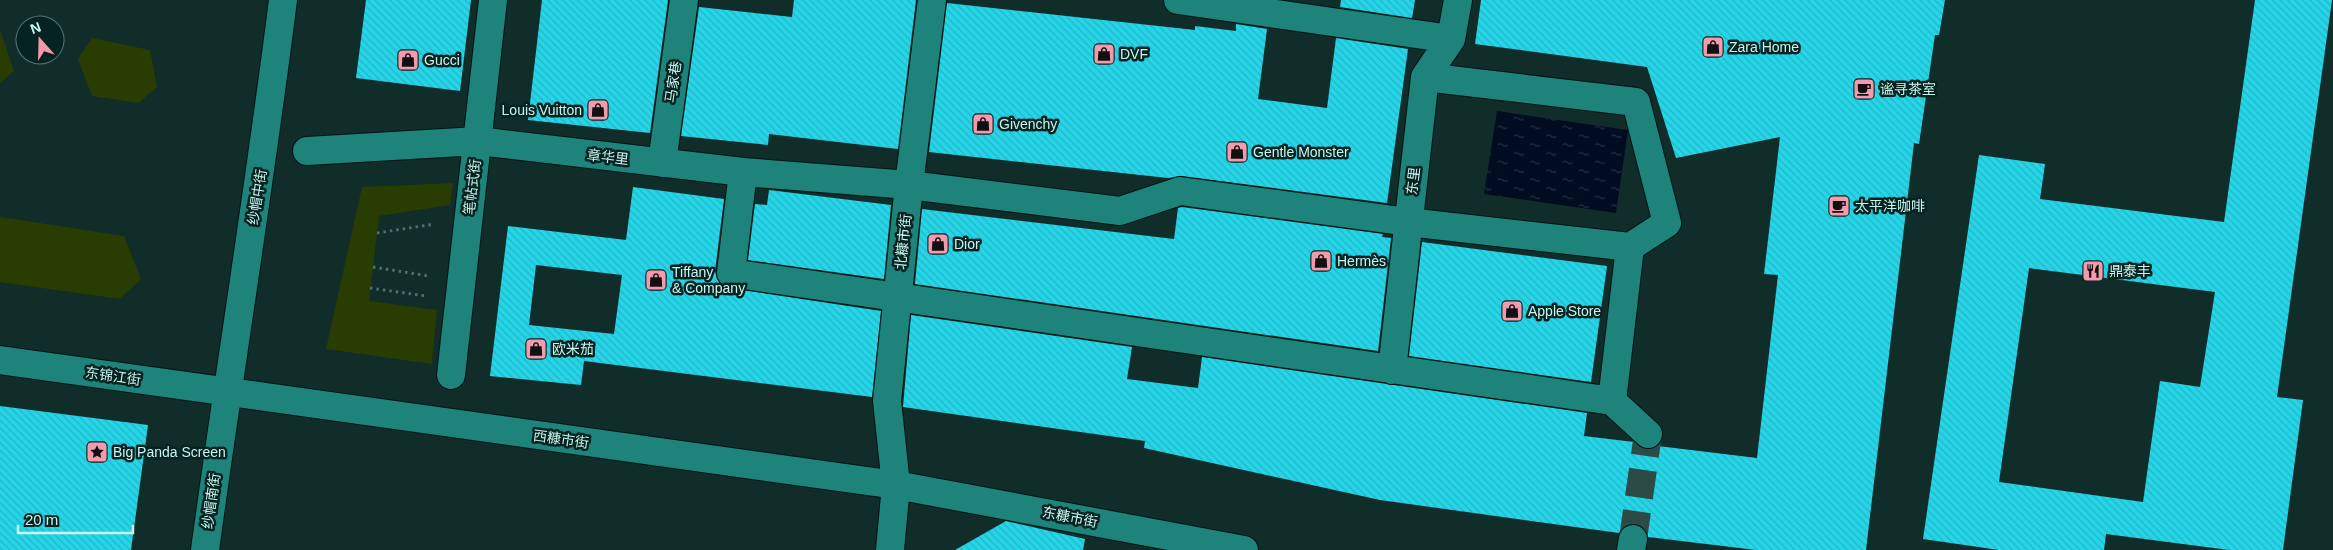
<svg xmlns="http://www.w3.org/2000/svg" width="2333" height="550" font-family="Arial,'Noto Sans SC',sans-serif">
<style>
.garden{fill:#293c02}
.water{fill:url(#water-ripples)}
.building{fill:url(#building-back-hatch);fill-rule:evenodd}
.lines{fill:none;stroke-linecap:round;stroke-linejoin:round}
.street-tunnel{stroke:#2c4b47;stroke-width:28;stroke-dasharray:28 14;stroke-linecap:butt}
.street-casing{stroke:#001513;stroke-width:30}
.path{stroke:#4f706d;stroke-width:3;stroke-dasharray:2.5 4;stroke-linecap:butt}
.street{stroke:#1d837b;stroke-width:28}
.labels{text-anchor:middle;stroke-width:5;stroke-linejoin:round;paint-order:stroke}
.poi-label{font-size:14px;fill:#c9f3ee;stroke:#052321;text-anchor:start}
.street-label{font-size:14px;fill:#c9f3ee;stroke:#052321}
</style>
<defs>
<pattern id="water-ripples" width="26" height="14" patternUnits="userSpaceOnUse" patternTransform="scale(1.25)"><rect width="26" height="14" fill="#000d21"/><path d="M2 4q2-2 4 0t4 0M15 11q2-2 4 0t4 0" fill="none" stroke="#243142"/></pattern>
<pattern id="building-back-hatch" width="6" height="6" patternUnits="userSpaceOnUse" patternTransform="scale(1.25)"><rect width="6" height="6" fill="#24d6e9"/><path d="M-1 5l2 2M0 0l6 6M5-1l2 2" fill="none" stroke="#2ab3c0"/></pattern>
</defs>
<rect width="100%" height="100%" fill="#102d2a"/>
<!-- garden -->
<path class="garden" d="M 0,29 L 14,71 L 0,83 Z
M 92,38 L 150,50 L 157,87 L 138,103 L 92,96 L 78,59 Z
M 453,183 L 450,205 L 379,216 L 369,301 L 437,310 L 432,364 L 326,349 L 362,187 Z
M 0,217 L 124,236 L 141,279 L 120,299 L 0,282 Z"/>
<!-- water -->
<path class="water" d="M 1497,111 L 1628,130 L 1616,213 L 1484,194 Z"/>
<!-- building -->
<path class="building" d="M 366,0 L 471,0 L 460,91 L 356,78 Z
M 542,0 L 668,0 L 650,133 L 528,120 Z
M 794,0 L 916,0 L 898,149 L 769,134 L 768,145 L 681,136 L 699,7 L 792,17 Z
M 1341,0 L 1415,0 L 1412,18 L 1340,7 Z
M 1481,0 L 1945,0 L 1939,35 L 1935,35 L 1919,144 L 1914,143 L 1866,550 L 1756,550 L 1648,537 L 1643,527 L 1635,524 L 1627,525 L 1619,533 L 1380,500 L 1144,448 L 1145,441 L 903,407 L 911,315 L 1132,347 L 1127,379 L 1198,388 L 1202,357 L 1587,413 L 1584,436 L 1634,442 L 1645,449 L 1652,449 L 1658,446 L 1757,458 L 1778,275 L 1764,274 L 1780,137 L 1676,158 L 1647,67 L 1475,44 Z
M 2255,0 L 2332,0 L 2277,397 L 2303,400 L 2283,550 L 2229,550 L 2106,534 L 2104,550 L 1999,550 L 1923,539 L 1979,155 L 2045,164 L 2040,199 L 2224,222 ZM 2029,268 L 2215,292 L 2200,387 L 2160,381 L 2143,502 L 1999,482 Z
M 947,3 L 1195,30 L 1195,26 L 1236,31 L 1236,24 L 1267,29 L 1258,99 L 1327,108 L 1336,38 L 1408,49 L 1387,203 L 1182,176 L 1168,178 L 929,152 Z
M 633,187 L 724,199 L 715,271 L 717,279 L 722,286 L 729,288 L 881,311 L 872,397 L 584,361 L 581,385 L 490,376 L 508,226 L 626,240 ZM 536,265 L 622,275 L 614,334 L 529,325 Z
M 769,190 L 891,205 L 884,279 L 748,260 L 755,204 L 767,205 Z
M 1182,207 L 1383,234 L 1382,237 L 1391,238 L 1378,351 L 915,284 L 922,209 L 1174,239 L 1178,208 Z
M 1422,242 L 1607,266 L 1591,382 L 1409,356 Z
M 0,406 L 148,425 L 131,550 L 0,550 Z
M 1006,521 L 1085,539 L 1083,550 L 955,550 Z"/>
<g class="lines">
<!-- street-tunnel -->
<path class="street-tunnel" d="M 1633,539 L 1648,434"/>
<!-- street casing -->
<g class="street-casing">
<path id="street" d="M 1178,0 L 1451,39
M 1425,77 L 1636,102 L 1667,223 L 1630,247
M 307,151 L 478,141 L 743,172 L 909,185 L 1120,211 L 1180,191 L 1408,222 L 1630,247 L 1612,401 L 731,273 L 743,172
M 662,163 L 684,0
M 0,360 L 896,485 L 1244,550
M 1392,370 L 1425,77 L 1451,39 L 1458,0
M 451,375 L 493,0
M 1612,401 L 1648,434
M 205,550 C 230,367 260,184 283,0
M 890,550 L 896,485 L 887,401 L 909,185 L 932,0
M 1631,550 L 1633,539"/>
</g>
<!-- path -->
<path class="path" d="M 377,233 L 435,224
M 373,267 L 429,276
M 370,288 L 426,296"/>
<!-- street -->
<use href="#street" class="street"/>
</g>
<!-- icons -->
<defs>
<g id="shop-square" transform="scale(1.125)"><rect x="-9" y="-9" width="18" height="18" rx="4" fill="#f39aac" stroke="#052321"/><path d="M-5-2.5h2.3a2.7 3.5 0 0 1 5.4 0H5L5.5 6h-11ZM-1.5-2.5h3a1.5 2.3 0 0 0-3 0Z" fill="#111"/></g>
<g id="cafe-square" transform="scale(1.125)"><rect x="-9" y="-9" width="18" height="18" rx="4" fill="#f39aac" stroke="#052321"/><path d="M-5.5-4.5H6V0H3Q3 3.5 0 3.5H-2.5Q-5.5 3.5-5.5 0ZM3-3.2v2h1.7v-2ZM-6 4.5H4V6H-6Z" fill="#111"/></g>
<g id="restaurant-square" transform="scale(1.125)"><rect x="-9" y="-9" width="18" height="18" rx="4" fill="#f39aac" stroke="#052321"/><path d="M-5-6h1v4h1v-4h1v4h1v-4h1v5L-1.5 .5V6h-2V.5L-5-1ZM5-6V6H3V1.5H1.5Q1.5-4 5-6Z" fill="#111"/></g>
<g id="sight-square" transform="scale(1.125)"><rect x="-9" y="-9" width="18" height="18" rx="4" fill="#f39aac" stroke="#052321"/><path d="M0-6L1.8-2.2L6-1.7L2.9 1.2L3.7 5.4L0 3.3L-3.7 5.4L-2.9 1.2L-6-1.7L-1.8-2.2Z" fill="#111"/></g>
</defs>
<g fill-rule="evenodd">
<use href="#shop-square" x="1713" y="47"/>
<use href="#shop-square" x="1104" y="54"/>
<use href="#shop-square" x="408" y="60"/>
<use href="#cafe-square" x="1864" y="89"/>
<use href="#shop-square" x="598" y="110"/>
<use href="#shop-square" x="983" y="124"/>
<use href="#shop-square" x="1237" y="152"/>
<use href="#cafe-square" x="1839" y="206"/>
<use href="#shop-square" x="938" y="244"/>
<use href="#shop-square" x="1321" y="261"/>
<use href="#restaurant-square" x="2093" y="271"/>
<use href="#shop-square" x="656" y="280"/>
<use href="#shop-square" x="1512" y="311"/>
<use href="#shop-square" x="536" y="349"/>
<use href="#sight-square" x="97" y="452"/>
</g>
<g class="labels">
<!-- poi labels -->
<g class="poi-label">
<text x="1729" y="52">Zara Home</text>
<text x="1120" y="59">DVF</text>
<text x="424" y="65">Gucci</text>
<text x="1880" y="94">谧寻茶室</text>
<text x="582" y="115" text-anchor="end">Louis Vuitton</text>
<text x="999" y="129">Givenchy</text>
<text x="1253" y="157">Gentle Monster</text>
<text x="1855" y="211">太平洋咖啡</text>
<text x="954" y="249">Dior</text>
<text x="1337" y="266">Hermès</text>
<text x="2109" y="276">鼎泰丰</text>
<text x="672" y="277">Tiffany<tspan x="672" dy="16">&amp; Company</tspan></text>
<text x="1528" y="316">Apple Store</text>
<text x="552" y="354">欧米茄</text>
<text x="113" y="457">Big Panda Screen</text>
</g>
<!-- street labels -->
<g class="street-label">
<text transform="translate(673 82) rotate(-82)" y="5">马家巷</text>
<text transform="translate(608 157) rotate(7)" y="5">章华里</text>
<text transform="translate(1413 181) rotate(-83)" y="5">东里</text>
<text transform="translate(472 187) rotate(-83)" y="5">笔帖式街</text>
<text transform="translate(257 197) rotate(-81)" y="5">纱帽中街</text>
<text transform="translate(903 242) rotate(-84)" y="5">北糠市街</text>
<text transform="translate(113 376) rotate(8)" y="5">东锦江街</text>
<text transform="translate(561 439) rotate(8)" y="5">西糠市街</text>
<text transform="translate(211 501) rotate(-82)" y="5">纱帽南街</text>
<text transform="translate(1070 517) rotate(11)" y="5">东糠市街</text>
</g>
</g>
<!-- north arrow -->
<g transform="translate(40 40) rotate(340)"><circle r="24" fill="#052321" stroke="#537673"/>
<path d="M0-4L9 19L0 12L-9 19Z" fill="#f39aac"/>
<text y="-8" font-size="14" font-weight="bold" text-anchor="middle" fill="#c9f3ee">N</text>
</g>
<!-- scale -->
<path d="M18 525v8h115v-8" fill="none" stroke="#c9f3ee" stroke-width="2.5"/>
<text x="25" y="525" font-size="15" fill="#c9f3ee" stroke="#052321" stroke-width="4" paint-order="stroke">20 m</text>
</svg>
